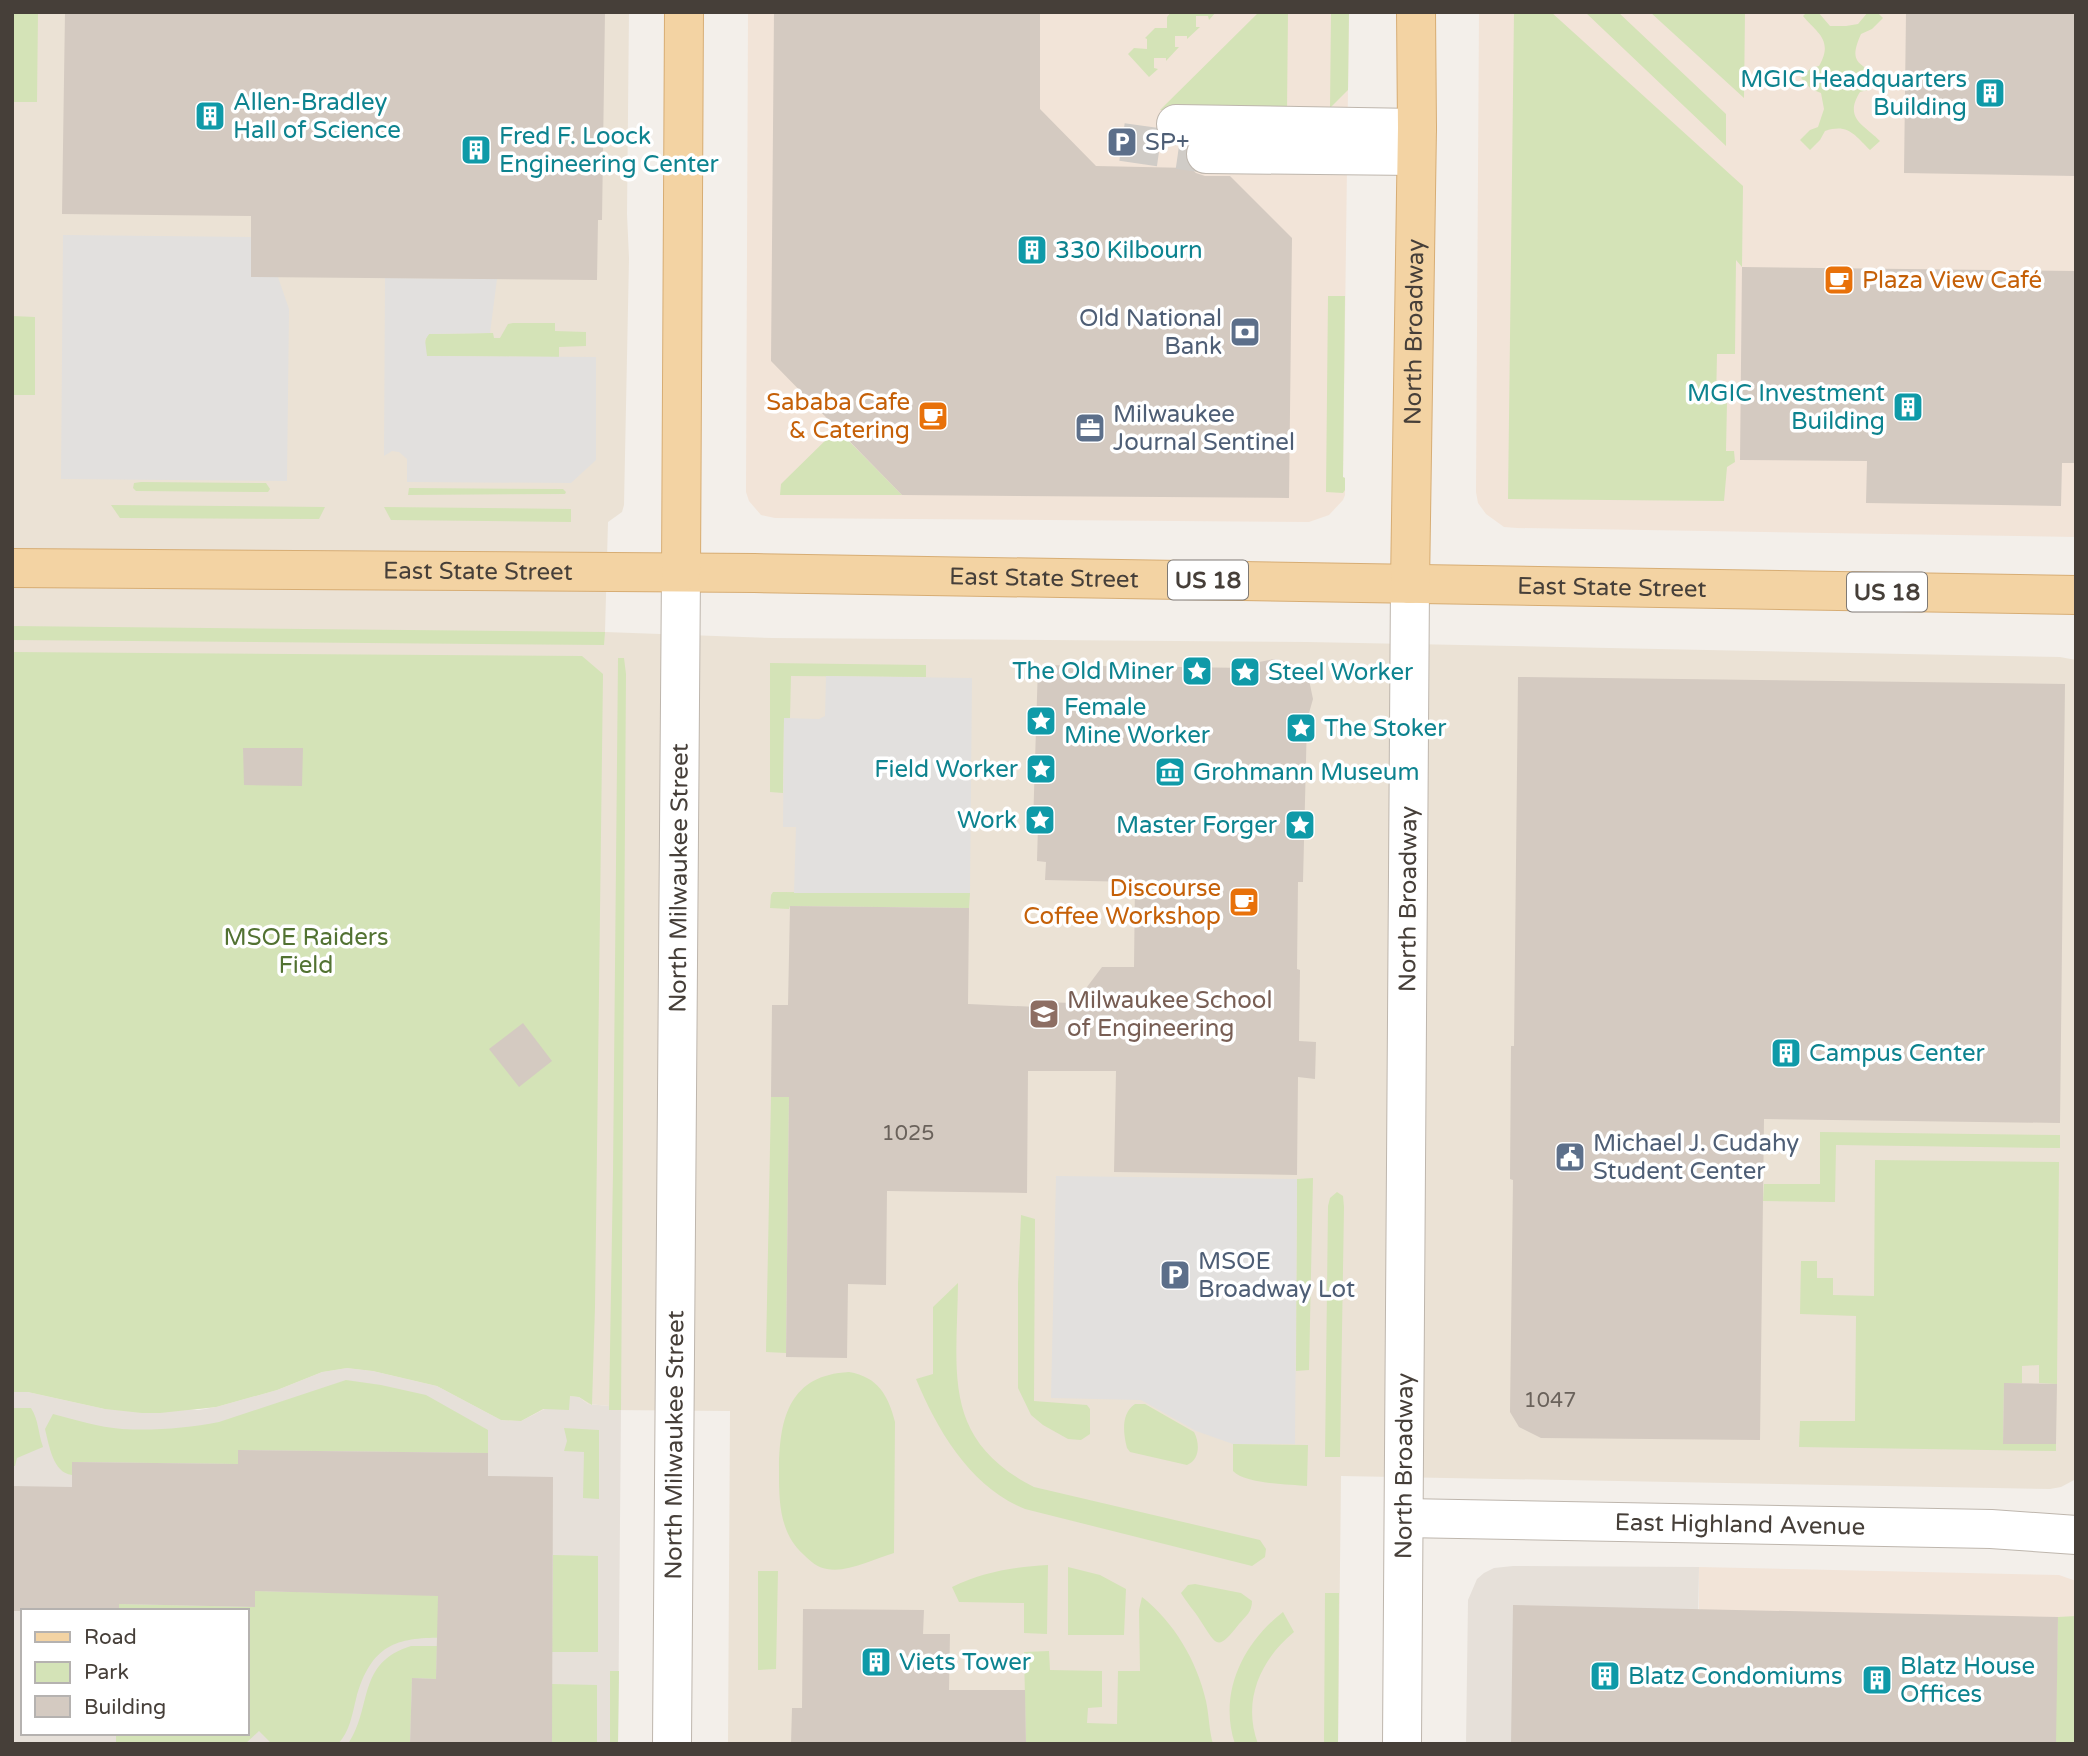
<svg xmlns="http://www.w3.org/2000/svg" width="2088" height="1756" font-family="'Varela Round',sans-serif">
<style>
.residential{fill:#e6e0d9;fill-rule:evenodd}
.commercial{fill:#f2e4d8}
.education{fill:#ebe2d5}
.green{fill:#d4e3b7}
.parking{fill:#e2e0de}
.building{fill:#d4cac1}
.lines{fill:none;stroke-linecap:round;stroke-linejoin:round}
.minor-tunnel{stroke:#d0ccc7;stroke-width:38;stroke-dasharray:38 19;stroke-linecap:butt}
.minor-casing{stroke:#beb6ad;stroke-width:40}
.major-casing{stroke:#d7ad74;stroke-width:40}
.minor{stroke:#fff;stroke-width:38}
.major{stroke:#f3d3a3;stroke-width:38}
.labels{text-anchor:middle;stroke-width:7;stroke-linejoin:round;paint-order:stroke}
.number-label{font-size:21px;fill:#6a625b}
.shield{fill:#fff;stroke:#7e7974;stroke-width:2}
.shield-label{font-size:23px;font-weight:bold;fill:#463f39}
.culture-label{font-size:24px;fill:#0d838f;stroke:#fff;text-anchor:start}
.service-label{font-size:24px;fill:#4e5e75;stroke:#fff;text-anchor:start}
.food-label{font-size:24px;fill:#c56008;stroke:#fff;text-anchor:end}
.street-label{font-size:24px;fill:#463f39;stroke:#fff}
.park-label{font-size:24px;fill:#527232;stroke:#fff}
.education-label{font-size:24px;fill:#785e54;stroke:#fff;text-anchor:start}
</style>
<rect width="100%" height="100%" fill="#f3efea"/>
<!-- residential -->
<path class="residential" d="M 347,1368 L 373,1371 L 437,1386 L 501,1420 L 521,1421 L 570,1396 L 579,1397 L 588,1404 L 609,1406 L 609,1410 L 621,1410 L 618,1744 L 12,1744 L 12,1392 L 28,1392 L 105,1409 L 199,1410 L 216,1407 L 277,1390 L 322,1372 ZM 23,1611 L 247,1611 L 247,1733 L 23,1733 Z
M 1513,1566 L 1699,1567 L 1696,1744 L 1466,1744 L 1468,1600 L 1477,1579 L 1484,1573 L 1494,1568 Z"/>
<!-- commercial -->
<path class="commercial" d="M 748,12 L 1349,12 L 1343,477 L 1345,478 L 1345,495 L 1343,500 L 1329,515 L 1309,522 L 775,518 L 761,515 L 749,501 L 746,492 Z
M 1479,12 L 2076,12 L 2076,537 L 1517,528 L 1504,527 L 1486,514 L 1478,503 L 1476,492 Z
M 1699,1567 L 2059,1575 L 2076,1581 L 2076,1744 L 1699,1609 Z"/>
<!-- education -->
<path class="education" d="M 12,12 L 629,12 L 627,214 L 629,258 L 624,505 L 622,512 L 608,522 L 605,632 L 772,638 L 1307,642 L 2060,657 L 2076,660 L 2076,1479 L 2061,1487 L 2050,1489 L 1341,1476 L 1338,1744 L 728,1744 L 730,1411 L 609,1410 L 609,1406 L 588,1404 L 579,1397 L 570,1396 L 521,1421 L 501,1420 L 437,1386 L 373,1371 L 347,1368 L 322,1372 L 277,1390 L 216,1407 L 160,1413 L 142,1413 L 105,1409 L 28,1392 L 12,1392 Z"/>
<!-- green -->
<path class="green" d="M 12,12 L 38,12 L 37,102 L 12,102 Z
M 1171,12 L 1216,12 L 1209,20 L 1208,16 L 1196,16 L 1196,27 L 1200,27 L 1187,39 L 1187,36 L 1175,36 L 1175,47 L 1179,47 L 1166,61 L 1166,58 L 1154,58 L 1154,68 L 1158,69 L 1149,77 L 1128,54 L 1134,48 L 1147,49 L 1147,39 L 1145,38 L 1155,28 L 1167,28 L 1167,17 Z
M 1259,12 L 1288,12 L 1287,111 L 1160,110 Z
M 1331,12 L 1349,12 L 1348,90 L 1330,108 Z
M 1514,12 L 1551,12 L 1743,186 L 1742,267 L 1736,260 L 1735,354 L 1717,354 L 1716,402 L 1727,402 L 1726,451 L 1734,451 L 1735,462 L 1727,467 L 1724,501 L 1508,499 Z
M 1585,12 L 1618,12 L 1726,114 L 1726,146 Z
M 1650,12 L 1745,12 L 1744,98 Z
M 1807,12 L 1818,12 L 1830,26 L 1846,26 L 1858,24 L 1868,12 L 1877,12 L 1883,18 L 1872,29 L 1861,34 C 1846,67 1864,62 1881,80 L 1871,89 L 1860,92 C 1843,119 1865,125 1880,141 L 1870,150 C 1855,136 1849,123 1825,131 L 1820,140 L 1810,150 L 1800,140 L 1810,130 L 1818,127 L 1824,109 L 1821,93 L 1811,89 L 1801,78 L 1811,68 L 1819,66 C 1834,40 1817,33 1803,16 Z
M 1328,296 L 1345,296 L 1343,477 L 1345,478 L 1345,490 L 1343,493 L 1326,492 Z
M 12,316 L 35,317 L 35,395 L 12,395 Z
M 513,323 L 555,323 L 555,331 L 586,332 L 586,346 L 559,347 L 559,357 L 427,356 C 424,350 424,338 429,334 L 490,333 L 493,333 L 494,338 L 500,338 L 508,324 Z
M 837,429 L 902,495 L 780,495 L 781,484 Z
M 141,482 L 266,483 L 270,489 L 268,492 L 136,491 L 133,488 L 134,483 Z
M 409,488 L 563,489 L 566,492 L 565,494 L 408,495 Z
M 111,505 L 325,507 L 319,519 L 120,518 Z
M 384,507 L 571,509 L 571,522 L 391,520 Z
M 12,626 L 605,632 L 604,645 L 12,640 Z
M 12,652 L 582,656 L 603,674 L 595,1307 L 592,1405 L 579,1397 L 570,1396 L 569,1410 L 543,1409 L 521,1421 L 501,1420 L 437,1386 L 373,1371 L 347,1368 L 322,1372 L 277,1390 L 216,1407 L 160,1413 L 142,1413 L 105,1409 L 28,1392 L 12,1392 Z
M 618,658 L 624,658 L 626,674 L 621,1410 L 609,1410 L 613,1172 Z
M 770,663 L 926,665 L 926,677 L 791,676 L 790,718 L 784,719 L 783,793 L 770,792 Z
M 773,892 L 970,893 L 969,908 L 790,906 L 789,909 L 770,908 L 771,895 Z
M 771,1097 L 789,1097 L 786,1353 L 766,1352 Z
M 1820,1132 L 2060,1135 L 2060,1148 L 1836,1145 L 1835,1202 L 1763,1201 L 1764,1184 L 1820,1184 Z
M 1875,1160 L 2059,1162 L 2057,1384 L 2039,1383 L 2039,1365 L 2022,1366 L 2022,1383 L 2004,1383 L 2003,1443 L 2056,1444 L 2056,1451 L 1799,1447 L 1800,1421 L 1855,1421 L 1856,1316 L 1800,1314 L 1801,1261 L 1817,1261 L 1817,1278 L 1833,1278 L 1833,1295 L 1874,1296 Z
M 1313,1178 L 1309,1370 L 1296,1371 L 1297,1179 Z
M 1337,1192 L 1343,1196 L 1344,1207 L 1340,1457 L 1325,1457 L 1328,1206 L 1330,1198 Z
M 1021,1215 L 1035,1219 L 1034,1401 L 1087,1405 L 1090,1409 L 1090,1434 L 1081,1440 L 1068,1439 L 1043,1425 L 1031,1415 L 1018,1388 L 1018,1284 Z
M 958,1283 C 957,1373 941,1439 1034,1487 L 1260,1540 L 1266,1549 L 1265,1557 L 1252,1566 L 1025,1509 C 971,1487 938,1432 916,1379 L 933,1374 L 933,1307 Z
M 849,1372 C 878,1377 888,1395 895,1422 L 894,1553 C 874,1559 847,1573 827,1569 C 818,1568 810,1561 804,1555 C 778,1532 779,1498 779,1466 C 780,1417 790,1375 849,1372 Z
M 346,1380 L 381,1385 L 426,1395 L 488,1430 L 488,1453 L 238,1450 L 238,1464 L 73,1462 L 72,1475 C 53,1473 49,1445 45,1429 L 53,1414 C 75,1420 99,1427 122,1429 C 154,1431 188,1428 219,1422 Z
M 1135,1404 L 1145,1404 L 1194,1432 C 1200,1443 1200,1460 1187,1465 L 1130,1452 L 1127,1448 C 1123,1433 1121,1413 1135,1404 Z
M 12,1408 L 31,1408 C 39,1421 38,1433 43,1447 L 17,1458 L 15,1466 L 12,1466 Z
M 564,1428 L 599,1430 L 599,1499 L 583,1498 L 584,1452 L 564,1451 L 567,1441 Z
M 1233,1444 L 1308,1445 L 1307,1486 C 1288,1484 1245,1484 1233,1471 Z
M 553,1555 L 598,1556 L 598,1652 L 552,1652 Z
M 1048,1565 L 1047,1634 L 1024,1633 L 1024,1603 L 959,1602 L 952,1587 C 983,1572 1013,1567 1048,1565 Z
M 1068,1567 L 1100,1575 L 1126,1589 L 1124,1635 L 1068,1635 Z
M 758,1571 L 778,1571 L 776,1669 L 758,1670 Z
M 1195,1584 L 1241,1593 L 1252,1601 C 1252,1612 1246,1616 1239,1624 C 1217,1652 1217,1646 1200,1620 C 1194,1610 1186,1602 1181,1593 L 1188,1585 Z
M 255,1591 L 462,1596 L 461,1638 C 405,1637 373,1636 356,1699 C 352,1715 350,1731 338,1744 L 272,1744 L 259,1731 L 245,1744 L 116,1744 L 116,1733 L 247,1733 L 247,1611 L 119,1611 L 119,1604 L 254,1607 Z
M 1325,1593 L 1339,1593 L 1338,1744 L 1324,1744 Z
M 1142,1597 C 1174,1622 1197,1661 1206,1701 C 1209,1715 1209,1730 1213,1744 L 1026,1744 L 1024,1652 L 1049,1651 L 1050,1670 L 1102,1671 L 1102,1707 L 1088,1708 L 1087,1723 L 1117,1724 L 1118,1671 L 1140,1671 L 1139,1610 Z
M 1283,1612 L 1294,1632 C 1260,1660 1242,1701 1258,1744 L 1235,1744 C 1218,1693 1243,1643 1283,1612 Z
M 2076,1616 L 2076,1744 L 2055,1744 L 2058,1617 Z
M 411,1646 L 437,1646 L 436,1679 L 412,1678 L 410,1744 L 348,1744 C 373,1707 356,1663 411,1646 Z
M 610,1671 L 619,1671 L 618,1744 L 610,1744 Z
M 552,1684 L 597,1685 L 597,1744 L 552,1744 Z"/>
<!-- parking -->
<path class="parking" d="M 63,235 L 251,237 L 251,277 L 278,277 L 289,309 L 287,481 L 61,479 Z
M 385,278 L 497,279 L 490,333 L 429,334 L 425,340 L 427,356 L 596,357 L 596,460 L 571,483 L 407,482 L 407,459 L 399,452 L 392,451 L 384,456 Z
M 826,676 L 972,678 L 970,893 L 794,893 L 796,827 L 783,827 L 784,718 L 819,719 L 825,716 Z
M 1056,1176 L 1297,1179 L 1295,1444 L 1233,1444 L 1196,1431 L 1141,1400 L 1051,1398 Z"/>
<!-- building -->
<path class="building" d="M 65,12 L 605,12 L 602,220 L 598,220 L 597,280 L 251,277 L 251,216 L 62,214 Z
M 774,12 L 1040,12 L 1040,109 L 1096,166 L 1190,168 L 1196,173 L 1205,176 L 1230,176 L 1292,238 L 1289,498 L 902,495 L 771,361 Z
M 1906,12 L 2076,12 L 2076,176 L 1904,173 Z
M 1742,267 L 2076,271 L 2076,463 L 2062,463 L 2061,506 L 1866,503 L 1867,461 L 1740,460 Z
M 1274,659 L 1289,662 L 1302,670 L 1309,680 L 1313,699 L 1307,720 L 1303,882 L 1298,882 L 1297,969 L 1300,970 L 1299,1041 L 1316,1042 L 1315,1079 L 1298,1077 L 1297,1175 L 1114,1172 L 1116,1071 L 1028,1071 L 1027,1193 L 887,1191 L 886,1285 L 848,1284 L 847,1358 L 786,1357 L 789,1097 L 771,1097 L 772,1005 L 788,1005 L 790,906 L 969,908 L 968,1004 L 1038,1007 L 1038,1002 L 1075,1003 L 1102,967 L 1134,967 L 1135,882 L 1045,880 L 1046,862 L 1037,861 L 1038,825 L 1033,825 L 1038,665 L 1249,668 L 1259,662 Z
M 1518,677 L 2065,684 L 2060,1123 L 1764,1119 L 1760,1440 L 1541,1438 L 1519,1427 L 1510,1412 L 1513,1180 L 1510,1179 L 1511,1046 L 1514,1046 Z
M 243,748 L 303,748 L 302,786 L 244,785 Z
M 523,1023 L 552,1061 L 519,1087 L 489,1049 Z
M 2004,1383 L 2057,1384 L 2056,1444 L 2003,1444 Z
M 238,1450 L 488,1453 L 488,1476 L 553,1477 L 552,1744 L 410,1744 L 412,1678 L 436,1679 L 438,1596 L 255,1591 L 255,1607 L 119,1604 L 119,1611 L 12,1611 L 12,1486 L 72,1487 L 72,1462 L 238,1464 Z
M 1513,1605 L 2058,1617 L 2056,1744 L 1511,1744 Z
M 803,1609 L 924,1610 L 923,1634 L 950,1634 L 949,1690 L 1025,1690 L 1026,1744 L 791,1744 L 792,1708 L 802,1708 Z"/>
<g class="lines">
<!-- minor-tunnel -->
<path class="minor-tunnel" d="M 1122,142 L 1206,154"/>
<!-- minor casing -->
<g class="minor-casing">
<g id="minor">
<path d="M 1176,124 L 1417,128"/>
<path d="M 1206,154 L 1416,156"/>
<path id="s1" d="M 1404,1518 L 1991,1529 L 2076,1535"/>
<path id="s2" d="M 672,1744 L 681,572"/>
<path id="s3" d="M 1402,1744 L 1410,584"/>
</g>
</g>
<!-- major casing -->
<g class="major-casing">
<g id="major">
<path id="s4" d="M 12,568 L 754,573 L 2076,595"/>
<path d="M 681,572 L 684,12"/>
<path id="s5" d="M 1410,584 L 1417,128 L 1416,12"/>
</g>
</g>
<!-- minor -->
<use href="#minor" class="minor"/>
<!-- major -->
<use href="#major" class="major"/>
</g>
<!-- icons -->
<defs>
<g id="building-square" transform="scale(1.575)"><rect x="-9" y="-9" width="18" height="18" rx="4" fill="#0f9aa8" stroke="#fff"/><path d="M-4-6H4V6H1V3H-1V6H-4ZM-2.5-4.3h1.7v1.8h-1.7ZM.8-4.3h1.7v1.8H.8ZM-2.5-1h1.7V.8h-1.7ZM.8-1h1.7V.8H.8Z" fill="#fff"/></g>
<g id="parking-square" transform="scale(1.575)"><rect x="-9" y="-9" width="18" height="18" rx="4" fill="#5c6f8a" stroke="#fff"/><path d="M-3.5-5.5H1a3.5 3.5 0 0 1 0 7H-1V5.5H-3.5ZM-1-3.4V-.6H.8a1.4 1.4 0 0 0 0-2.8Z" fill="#fff"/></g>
<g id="cafe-square" transform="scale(1.575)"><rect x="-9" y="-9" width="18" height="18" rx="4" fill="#e8710a" stroke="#fff"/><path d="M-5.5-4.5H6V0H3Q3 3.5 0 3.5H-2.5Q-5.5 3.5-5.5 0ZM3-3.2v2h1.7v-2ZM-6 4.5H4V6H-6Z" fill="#fff"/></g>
<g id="bank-square" transform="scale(1.575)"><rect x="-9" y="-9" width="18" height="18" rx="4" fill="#5c6f8a" stroke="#fff"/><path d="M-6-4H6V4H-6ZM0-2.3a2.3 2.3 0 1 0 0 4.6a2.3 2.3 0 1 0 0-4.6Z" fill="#fff"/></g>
<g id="office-square" transform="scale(1.575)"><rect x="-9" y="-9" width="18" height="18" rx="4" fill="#5c6f8a" stroke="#fff"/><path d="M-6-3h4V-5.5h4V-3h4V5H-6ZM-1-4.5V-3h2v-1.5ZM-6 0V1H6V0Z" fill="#fff"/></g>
<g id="sight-square" transform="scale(1.575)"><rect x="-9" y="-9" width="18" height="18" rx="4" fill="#0f9aa8" stroke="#fff"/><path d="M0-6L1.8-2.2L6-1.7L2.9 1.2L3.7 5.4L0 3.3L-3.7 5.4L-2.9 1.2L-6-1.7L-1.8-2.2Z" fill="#fff"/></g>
<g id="museum-square" transform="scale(1.575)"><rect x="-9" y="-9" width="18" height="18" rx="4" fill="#0f9aa8" stroke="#fff"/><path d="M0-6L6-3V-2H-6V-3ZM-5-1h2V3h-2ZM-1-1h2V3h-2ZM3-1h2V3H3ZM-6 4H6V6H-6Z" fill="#fff"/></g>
<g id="university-square" transform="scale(1.575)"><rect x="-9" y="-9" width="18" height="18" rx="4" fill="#8d6e63" stroke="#fff"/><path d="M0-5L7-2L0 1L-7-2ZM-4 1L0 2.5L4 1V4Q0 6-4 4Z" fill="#fff"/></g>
<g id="civic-square" transform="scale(1.575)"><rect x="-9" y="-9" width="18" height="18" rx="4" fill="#5c6f8a" stroke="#fff"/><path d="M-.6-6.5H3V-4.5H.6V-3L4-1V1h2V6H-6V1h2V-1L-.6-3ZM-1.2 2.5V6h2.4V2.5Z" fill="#fff"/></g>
</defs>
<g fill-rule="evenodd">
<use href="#building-square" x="1990" y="93"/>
<use href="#building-square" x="210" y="116"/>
<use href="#parking-square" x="1122" y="142"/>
<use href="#building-square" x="476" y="150"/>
<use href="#building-square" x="1032" y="250"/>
<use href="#cafe-square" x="1839" y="280"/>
<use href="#bank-square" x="1245" y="332"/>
<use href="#building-square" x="1908" y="407"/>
<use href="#cafe-square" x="933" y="416"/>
<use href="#office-square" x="1090" y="428"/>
<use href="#sight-square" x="1197" y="671"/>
<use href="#sight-square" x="1245" y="672"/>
<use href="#sight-square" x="1041" y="721"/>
<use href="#sight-square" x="1301" y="728"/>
<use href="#sight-square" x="1041" y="769"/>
<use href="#museum-square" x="1170" y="772"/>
<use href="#sight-square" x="1040" y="820"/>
<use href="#sight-square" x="1300" y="825"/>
<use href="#cafe-square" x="1244" y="902"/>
<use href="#university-square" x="1044" y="1014"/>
<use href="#building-square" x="1786" y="1053"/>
<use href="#civic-square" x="1570" y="1157"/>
<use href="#parking-square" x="1175" y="1275"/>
<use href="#building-square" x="876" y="1662"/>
<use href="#building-square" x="1605" y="1676"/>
<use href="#building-square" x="1877" y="1680"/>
</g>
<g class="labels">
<!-- number labels -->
<g class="number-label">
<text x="908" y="1140">1025</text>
<text x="1550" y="1407">1047</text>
</g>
<!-- shield labels -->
<g class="shield">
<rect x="1168" y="560.5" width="80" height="39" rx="5"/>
<rect x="1847" y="572.5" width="80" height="39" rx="5"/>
</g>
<g class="shield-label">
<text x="1208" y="588">US 18</text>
<text x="1887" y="600">US 18</text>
</g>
<!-- culture labels -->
<g class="culture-label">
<text x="1967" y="87" text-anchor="end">MGIC Headquarters<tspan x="1967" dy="28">Building</tspan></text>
<text x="233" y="110">Allen-Bradley<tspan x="233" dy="28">Hall of Science</tspan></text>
<text x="499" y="144">Fred F. Loock<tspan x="499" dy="28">Engineering Center</tspan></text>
<text x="1055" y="258">330 Kilbourn</text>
<text x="1885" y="401" text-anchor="end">MGIC Investment<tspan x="1885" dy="28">Building</tspan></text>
<text x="1174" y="679" text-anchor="end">The Old Miner</text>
<text x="1268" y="680">Steel Worker</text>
<text x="1064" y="715">Female<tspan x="1064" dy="28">Mine Worker</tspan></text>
<text x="1324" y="736">The Stoker</text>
<text x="1018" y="777" text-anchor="end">Field Worker</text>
<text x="1193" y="780">Grohmann Museum</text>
<text x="1017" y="828" text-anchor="end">Work</text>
<text x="1277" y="833" text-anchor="end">Master Forger</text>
<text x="1809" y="1061">Campus Center</text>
<text x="899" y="1670">Viets Tower</text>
<text x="1900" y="1674">Blatz House<tspan x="1900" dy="28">Offices</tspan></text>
<text x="1628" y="1684">Blatz Condomiums</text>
</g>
<!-- service labels -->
<g class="service-label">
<text x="1145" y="150">SP+</text>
<text x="1222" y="326" text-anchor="end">Old National<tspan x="1222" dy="28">Bank</tspan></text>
<text x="1113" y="422">Milwaukee<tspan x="1113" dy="28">Journal Sentinel</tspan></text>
<text x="1593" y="1151">Michael J. Cudahy<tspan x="1593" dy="28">Student Center</tspan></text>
<text x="1198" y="1269">MSOE<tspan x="1198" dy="28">Broadway Lot</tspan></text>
</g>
<!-- food labels -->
<g class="food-label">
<text x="1862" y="288" text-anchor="start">Plaza View Café</text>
<text x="910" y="410">Sababa Cafe<tspan x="910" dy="28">&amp; Catering</tspan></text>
<text x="1221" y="896">Discourse<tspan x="1221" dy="28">Coffee Workshop</tspan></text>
</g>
<!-- street labels -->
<g class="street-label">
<text dy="8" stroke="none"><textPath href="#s5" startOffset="252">North Broadway</textPath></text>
<text dy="8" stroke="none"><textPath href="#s4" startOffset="466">East State Street</textPath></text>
<text dy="8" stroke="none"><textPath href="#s4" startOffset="1032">East State Street</textPath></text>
<text dy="8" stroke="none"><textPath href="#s4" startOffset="1600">East State Street</textPath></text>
<text dy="8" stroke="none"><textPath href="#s2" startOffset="866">North Milwaukee Street</textPath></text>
<text dy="8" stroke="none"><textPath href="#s3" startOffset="845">North Broadway</textPath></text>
<text dy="8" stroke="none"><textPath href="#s2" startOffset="299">North Milwaukee Street</textPath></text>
<text dy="8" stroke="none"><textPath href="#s3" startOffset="278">North Broadway</textPath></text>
<text dy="8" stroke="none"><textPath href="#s1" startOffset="336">East Highland Avenue</textPath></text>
</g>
<!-- park labels -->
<g class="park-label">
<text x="306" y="945">MSOE Raiders<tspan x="306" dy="28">Field</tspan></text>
</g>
<!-- education labels -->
<g class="education-label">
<text x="1067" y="1008">Milwaukee School<tspan x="1067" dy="28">of Engineering</tspan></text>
</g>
</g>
<!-- border -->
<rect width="2088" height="1756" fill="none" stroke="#463f39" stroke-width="28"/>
<!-- legend -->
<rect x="21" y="1609" width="228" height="126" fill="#ffffff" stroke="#b5b2b0" stroke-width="2"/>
<rect x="35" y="1632" width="35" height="10" fill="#f3d3a3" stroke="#b5b2b0" stroke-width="2"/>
<text x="84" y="1644" font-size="21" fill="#463f39">Road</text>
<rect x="35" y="1662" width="35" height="21" fill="#d4e3b7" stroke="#b5b2b0" stroke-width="2"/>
<text x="84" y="1679" font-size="21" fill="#463f39">Park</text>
<rect x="35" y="1696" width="35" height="21" fill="#d4cac1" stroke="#b5b2b0" stroke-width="2"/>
<text x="84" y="1714" font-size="21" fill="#463f39">Building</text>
</svg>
